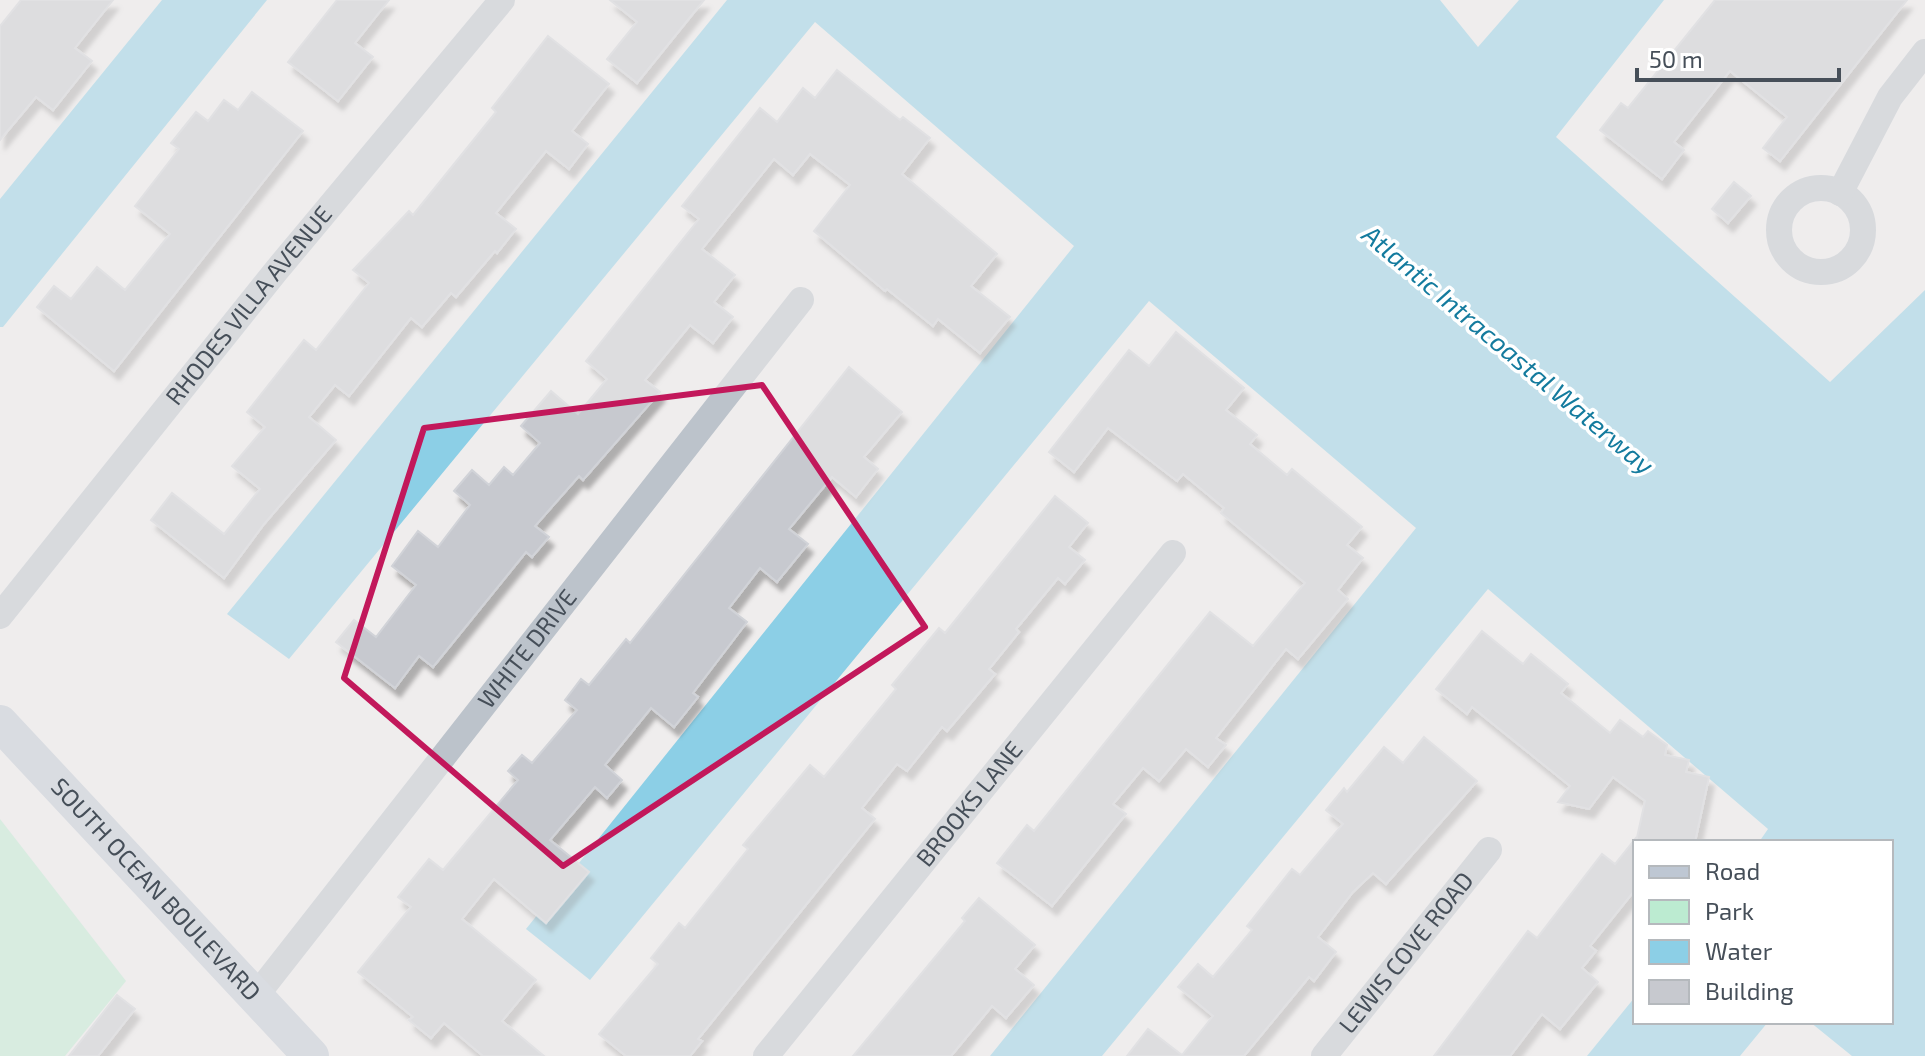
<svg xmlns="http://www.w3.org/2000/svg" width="1925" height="1056" font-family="'Exo 2',sans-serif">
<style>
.green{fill:#bcebd1}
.water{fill:#8ccfe6}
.building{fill:#c7c9cf;stroke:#d1d3d8;stroke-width:2;filter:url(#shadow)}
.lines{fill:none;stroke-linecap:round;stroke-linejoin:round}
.minor{stroke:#bcc3cb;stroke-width:26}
.secondary{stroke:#bec7d3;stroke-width:36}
.marked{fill:none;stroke:#c2185b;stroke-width:6;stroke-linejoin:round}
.labels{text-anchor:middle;stroke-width:7;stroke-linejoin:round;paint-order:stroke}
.street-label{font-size:24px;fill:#464f59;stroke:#fff}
.water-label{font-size:26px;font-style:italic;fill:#147b9e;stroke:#fff}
</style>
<defs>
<filter id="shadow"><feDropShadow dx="5" dy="9" stdDeviation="2" flood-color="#0004"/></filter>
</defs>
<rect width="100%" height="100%" fill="#efeded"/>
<!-- green -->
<path class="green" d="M 0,819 L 126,981 L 65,1056 L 0,1056 Z"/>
<!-- water -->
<path class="water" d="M 162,0 L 267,0 L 3,327 L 0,327 L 0,199 Z
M 727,0 L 1440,0 L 1478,47 L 1519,0 L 1664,0 L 1556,137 L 1830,382 L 1925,290 L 1925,1056 L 1852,1056 L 1810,1022 L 1891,1022 L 1891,842 L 1759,842 L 1768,829 L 1488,589 L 1102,1056 L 990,1056 L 1416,528 L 1149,301 L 590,980 L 526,929 L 1074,246 L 815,22 L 289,659 L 227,614 Z
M 1635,997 L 1635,1022 L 1768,1022 L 1740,1056 L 1587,1056 Z"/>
<!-- building -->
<path class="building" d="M 21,0 L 113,0 L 75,48 L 92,61 L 53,110 L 36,97 L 0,140 L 0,26 Z
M 337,0 L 389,0 L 355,43 L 373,57 L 338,101 L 288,62 Z
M 610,0 L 704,0 L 637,83 L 607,59 L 637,22 Z
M 1715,0 L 1907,0 L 1780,161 L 1763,148 L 1787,117 L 1730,71 L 1674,142 L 1684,150 L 1662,179 L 1600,130 L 1621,103 L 1628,108 Z
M 548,36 L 609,84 L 572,131 L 588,144 L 569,169 L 546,151 L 496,213 L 516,229 L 497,253 L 495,251 L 456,297 L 451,293 L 422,327 L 411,318 L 349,396 L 335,385 L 309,417 L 336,440 L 264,524 L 224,578 L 151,520 L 172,493 L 224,534 L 260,489 L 232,466 L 265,427 L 247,412 L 304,340 L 316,350 L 369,283 L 353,270 L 409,211 L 413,215 L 496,112 L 492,108 Z
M 837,70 L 900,120 L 903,117 L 930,138 L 902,174 L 997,254 L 971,286 L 1010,317 L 980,353 L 938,319 L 933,326 L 887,289 L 885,291 L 814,231 L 850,185 L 810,154 L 793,175 L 774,159 L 702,249 L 735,275 L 714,302 L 733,317 L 713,343 L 690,325 L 645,380 L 660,392 L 583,480 L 579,476 L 535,526 L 549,537 L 532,557 L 526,552 L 433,667 L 419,656 L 395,688 L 336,642 L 354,620 L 376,637 L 416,585 L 392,566 L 418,531 L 438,547 L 470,505 L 454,491 L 472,470 L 489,485 L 504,467 L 513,475 L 540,443 L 521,426 L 551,391 L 578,414 L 607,379 L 586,361 L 699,219 L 682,206 L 760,108 L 777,122 L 803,88 L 815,98 Z
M 252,92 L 303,131 L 114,371 L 37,307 L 54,286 L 71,299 L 97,267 L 125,290 L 170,234 L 135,206 L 179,149 L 171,143 L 196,112 L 208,121 L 224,100 L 238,110 Z
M 1734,182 L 1751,196 L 1728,223 L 1712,209 Z
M 1176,332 L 1244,388 L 1226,410 L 1257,435 L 1250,444 L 1287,475 L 1292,469 L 1362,527 L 1347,545 L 1363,558 L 1338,590 L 1348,599 L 1298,659 L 1286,649 L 1216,738 L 1226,745 L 1208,767 L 1186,749 L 1159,781 L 1143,768 L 1113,804 L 1126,814 L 1052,906 L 997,863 L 1027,825 L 1034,831 L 1210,612 L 1253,646 L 1305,583 L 1221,513 L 1224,508 L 1183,474 L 1177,481 L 1108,428 L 1074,472 L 1049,452 L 1129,350 L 1149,366 Z
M 849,367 L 902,412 L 864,457 L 878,469 L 856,497 L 832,477 L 789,529 L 808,544 L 777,582 L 760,568 L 729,608 L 747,622 L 693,693 L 698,697 L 674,727 L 651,708 L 605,765 L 622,780 L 607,798 L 595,787 L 550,840 L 589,872 L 546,923 L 494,879 L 462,919 L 536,980 L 502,1021 L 544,1056 L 483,1056 L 444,1023 L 431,1038 L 409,1020 L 413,1017 L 358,972 L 411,907 L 398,897 L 429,859 L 443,870 L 518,780 L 508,771 L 522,755 L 532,763 L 577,710 L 565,700 L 581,679 L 589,685 L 626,639 L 630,643 Z
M 1055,496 L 1088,523 L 1069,547 L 1085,560 L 1065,584 L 1058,578 L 1016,629 L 1019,632 L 989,669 L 995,674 L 947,731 L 942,727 L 907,771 L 897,764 L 862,808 L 875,819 L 698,1039 L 702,1041 L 690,1056 L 626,1056 L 599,1034 L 658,964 L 651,958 L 679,923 L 685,928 L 748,849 L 743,845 L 810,765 L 824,777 L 896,689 L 892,685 L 939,628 L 945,633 Z
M 1482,631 L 1523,664 L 1531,654 L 1568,684 L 1561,693 L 1610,733 L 1620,720 L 1643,737 L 1648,731 L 1667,745 L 1665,755 L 1689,760 L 1686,772 L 1709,777 L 1695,842 L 1636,842 L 1645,801 L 1613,777 L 1589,809 L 1558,802 L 1570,786 L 1472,707 L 1467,714 L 1436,689 Z
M 1424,737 L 1477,781 L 1386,884 L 1373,873 L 1353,892 L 1318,937 L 1336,952 L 1314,981 L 1309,977 L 1244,1056 L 1127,1056 L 1148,1029 L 1182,1055 L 1213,1016 L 1178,987 L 1198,964 L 1213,977 L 1252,930 L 1247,926 L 1292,869 L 1300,875 L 1343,824 L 1326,810 L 1344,788 L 1347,792 L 1384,747 L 1403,763 Z
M 1635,839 L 1635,890 L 1590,946 L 1596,951 L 1582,968 L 1598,982 L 1560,1029 L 1542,1014 L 1510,1056 L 1434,1056 L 1528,931 L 1537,938 L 1602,854 L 1615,864 Z
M 979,898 L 1035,945 L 1015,969 L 1034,985 L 1006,1018 L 992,1006 L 951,1056 L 853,1056 L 965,921 L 962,918 Z
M 117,995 L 135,1009 L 98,1056 L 69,1056 Z"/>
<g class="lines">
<!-- minor -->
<g class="minor">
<circle cx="1821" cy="230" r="42"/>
<path d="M 1840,193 L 1890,97 L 1925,52"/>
<path id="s1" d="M 0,616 L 276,271 L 502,0"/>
<path id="s2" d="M 255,997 L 801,300"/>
<path id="s3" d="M 766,1056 L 1173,553"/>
<path id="s4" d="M 1324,1056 L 1489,850"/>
</g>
<!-- secondary -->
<path class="secondary" id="s5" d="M 0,723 L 311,1056"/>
</g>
<!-- marked area -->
<path d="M0 0H1925V1056H0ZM 762,385 L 925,627 L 563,866 L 344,678 L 424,428 Z" fill="#efeded" fill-opacity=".55" fill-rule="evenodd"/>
<path class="marked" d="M 762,385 L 925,627 L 563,866 L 344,678 L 424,428 Z"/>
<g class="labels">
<!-- street labels -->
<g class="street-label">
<text dy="8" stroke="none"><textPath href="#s1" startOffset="398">RHODES VILLA AVENUE</textPath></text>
<text dy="8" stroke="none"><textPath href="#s2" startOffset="442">WHITE DRIVE</textPath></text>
<text dy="8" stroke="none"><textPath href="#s3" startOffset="324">BROOKS LANE</textPath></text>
<text dy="8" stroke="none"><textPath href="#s5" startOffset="228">SOUTH OCEAN BOULEVARD</textPath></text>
<text dy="8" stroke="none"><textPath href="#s4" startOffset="132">LEWIS COVE ROAD</textPath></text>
</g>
<!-- water labels -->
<g class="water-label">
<text transform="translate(1508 350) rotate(40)" y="9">Atlantic Intracoastal Waterway</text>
</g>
</g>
<!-- legend -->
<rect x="1633" y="840" width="260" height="184" fill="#ffffff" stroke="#b5b9bd" stroke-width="2"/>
<rect x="1649" y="866" width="40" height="12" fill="#bec7d3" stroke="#b5b9bd" stroke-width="2"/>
<text x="1705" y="880" font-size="24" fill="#464f59">Road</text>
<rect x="1649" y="900" width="40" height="24" fill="#bcebd1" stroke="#b5b9bd" stroke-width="2"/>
<text x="1705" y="920" font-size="24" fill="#464f59">Park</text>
<rect x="1649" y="940" width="40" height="24" fill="#8ccfe6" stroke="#b5b9bd" stroke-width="2"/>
<text x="1705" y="960" font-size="24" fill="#464f59">Water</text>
<rect x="1649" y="980" width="40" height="24" fill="#c7c9cf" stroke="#b5b9bd" stroke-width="2"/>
<text x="1705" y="1000" font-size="24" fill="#464f59">Building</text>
<!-- scale -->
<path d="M1637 68v12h202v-12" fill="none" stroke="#464f59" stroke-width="4"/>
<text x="1649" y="68" font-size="24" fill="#464f59" stroke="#ffffff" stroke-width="6" paint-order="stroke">50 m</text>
</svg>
